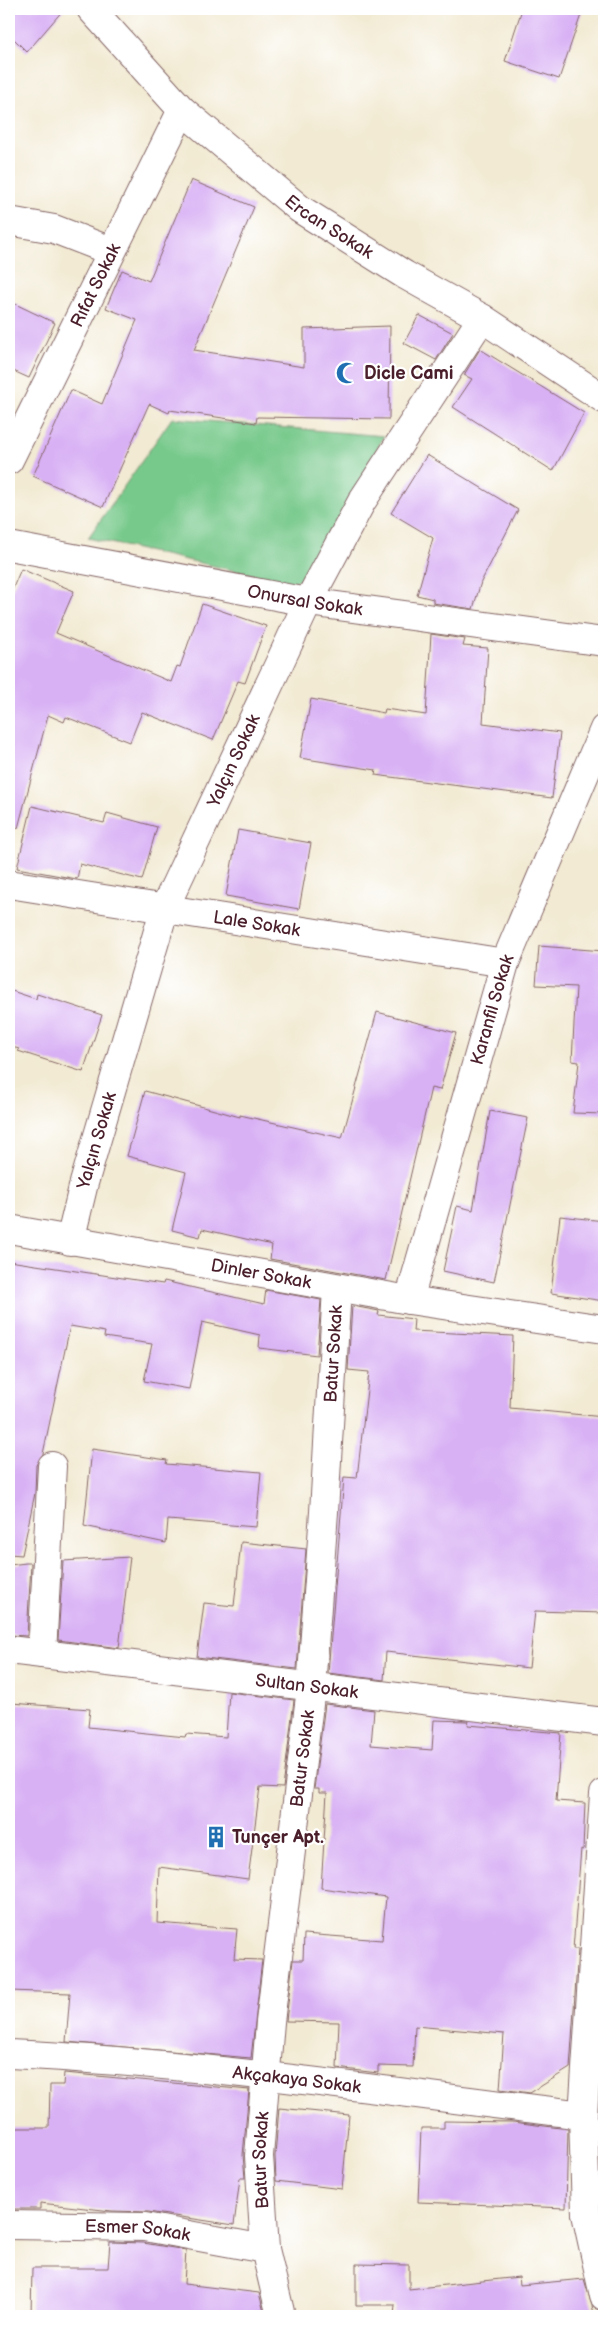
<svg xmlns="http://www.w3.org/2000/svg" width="613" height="2325" font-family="'Balsamiq Sans',sans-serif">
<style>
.green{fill:#77c98b;stroke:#60745b}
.building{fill:#d8b0f4}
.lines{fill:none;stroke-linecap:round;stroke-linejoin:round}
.minor-casing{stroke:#856666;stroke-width:30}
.minor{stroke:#fff;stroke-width:28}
.labels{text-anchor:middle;stroke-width:4.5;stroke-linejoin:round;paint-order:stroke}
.street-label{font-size:18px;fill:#4a1f2b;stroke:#fff}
.poi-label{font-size:18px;font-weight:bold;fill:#4a1f2b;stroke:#fff;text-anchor:start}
</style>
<rect width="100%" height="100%" fill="#fff"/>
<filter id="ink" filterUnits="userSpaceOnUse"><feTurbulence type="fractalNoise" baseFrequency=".02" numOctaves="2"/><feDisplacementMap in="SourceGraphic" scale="10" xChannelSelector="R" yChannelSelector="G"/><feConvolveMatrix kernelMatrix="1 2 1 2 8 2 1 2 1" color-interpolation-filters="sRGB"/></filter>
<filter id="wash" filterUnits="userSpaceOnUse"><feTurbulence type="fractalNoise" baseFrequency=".0096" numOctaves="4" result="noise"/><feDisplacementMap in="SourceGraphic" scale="20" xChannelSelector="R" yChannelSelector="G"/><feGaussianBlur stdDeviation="1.12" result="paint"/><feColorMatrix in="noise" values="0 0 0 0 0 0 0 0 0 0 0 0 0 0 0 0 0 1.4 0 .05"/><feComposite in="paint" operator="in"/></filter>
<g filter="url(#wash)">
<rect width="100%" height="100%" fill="#f2ead3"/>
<!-- green -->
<path class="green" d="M 172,418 L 384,436 L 309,578 L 290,583 L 88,538 Z"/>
<g id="blocks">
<!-- building -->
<path class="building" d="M 9,9 L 64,9 L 27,52 L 9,34 Z
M 522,9 L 583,9 L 559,79 L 505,61 Z
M 191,180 L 254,207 L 194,350 L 304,367 L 304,329 L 390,326 L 389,419 L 257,417 L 256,423 L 170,410 L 169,413 L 149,404 L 103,507 L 33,476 L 71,390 L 102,404 L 137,320 L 106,308 L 122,270 L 149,281 Z
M 9,301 L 55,323 L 29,378 L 9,369 Z
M 419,315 L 453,333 L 436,360 L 404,343 Z
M 480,349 L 584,413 L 553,471 L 453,407 L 472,379 L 464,375 Z
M 427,455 L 518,510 L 481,582 L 473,609 L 433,603 L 433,599 L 417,595 L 433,538 L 391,513 Z
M 21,569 L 74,591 L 56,633 L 171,682 L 177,666 L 180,667 L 202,604 L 266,626 L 245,683 L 238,681 L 213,740 L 142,712 L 130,742 L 66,717 L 64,722 L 48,715 L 18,828 L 9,826 L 9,597 Z
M 431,634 L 465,639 L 463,646 L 488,648 L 483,723 L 560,733 L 552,798 L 375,775 L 376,770 L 300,758 L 311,699 L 384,713 L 385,709 L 426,715 Z
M 32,806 L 104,823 L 107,813 L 157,827 L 142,880 L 80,864 L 77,879 L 17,868 Z
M 238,830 L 311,843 L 299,909 L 226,896 Z
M 539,946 L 604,951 L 604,1114 L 573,1113 L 579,1062 L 572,1061 L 576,987 L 536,985 Z
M 9,990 L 36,999 L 37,994 L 102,1015 L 83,1072 L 18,1051 L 19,1049 L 9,1046 Z
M 377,1012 L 456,1033 L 440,1090 L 431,1088 L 386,1280 L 270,1259 L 272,1245 L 202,1229 L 200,1237 L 172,1230 L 186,1172 L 127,1156 L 145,1091 L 240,1117 L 240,1115 L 342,1138 Z
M 490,1111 L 528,1118 L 494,1282 L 443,1271 L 457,1206 L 473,1210 Z
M 560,1216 L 604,1221 L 604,1301 L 551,1293 Z
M 9,1261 L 163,1284 L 164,1281 L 264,1304 L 266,1290 L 321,1300 L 317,1355 L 259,1348 L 260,1335 L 202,1322 L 189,1389 L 144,1381 L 152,1344 L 104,1337 L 105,1332 L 70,1326 L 43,1454 L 36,1465 L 35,1493 L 22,1555 L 9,1554 Z
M 352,1306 L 379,1311 L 378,1315 L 414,1319 L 413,1331 L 513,1336 L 510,1408 L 604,1417 L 604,1613 L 535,1611 L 529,1668 L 386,1652 L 384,1680 L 328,1673 L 344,1477 L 357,1478 L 369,1372 L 348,1370 Z
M 92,1449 L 167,1460 L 166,1464 L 261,1472 L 256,1527 L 168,1520 L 166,1543 L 84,1526 Z
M 241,1542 L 306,1549 L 297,1669 L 197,1657 L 204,1603 L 234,1606 Z
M 130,1557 L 119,1648 L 58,1640 L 63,1561 Z
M 26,1563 L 31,1563 L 27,1636 L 9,1635 L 9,1565 Z
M 229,1692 L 294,1700 L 283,1788 L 260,1787 L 248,1879 L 159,1867 L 157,1923 L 237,1929 L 234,1959 L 262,1960 L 251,2058 L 66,2042 L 70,1993 L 9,1991 L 9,1727 L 11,1703 L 90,1709 L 88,1727 L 185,1737 L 186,1734 L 226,1737 Z
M 325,1704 L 374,1710 L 371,1745 L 432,1750 L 434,1720 L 467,1721 L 469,1721 L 468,1725 L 561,1733 L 556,1801 L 585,1803 L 583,1850 L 581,1849 L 573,1949 L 578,1949 L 570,2068 L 530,2093 L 500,2089 L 504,2034 L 415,2026 L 413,2067 L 378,2066 L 378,2073 L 337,2068 L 339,2022 L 286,2021 L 293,1960 L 303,1960 L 304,1934 L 382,1940 L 386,1897 L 321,1888 L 327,1793 L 319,1793 L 319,1789 L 314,1789 Z
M 64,2073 L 249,2090 L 243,2155 L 245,2178 L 240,2178 L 234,2225 L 148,2212 L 112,2211 L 40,2203 L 40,2209 L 9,2209 L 9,2128 L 49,2128 L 50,2085 L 63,2085 Z
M 279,2108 L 349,2115 L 342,2189 L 276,2181 L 275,2156 Z
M 444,2121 L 513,2122 L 568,2129 L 566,2208 L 418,2202 L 421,2128 L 444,2128 Z
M 110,2242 L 143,2243 L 186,2250 L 184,2284 L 259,2293 L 265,2316 L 31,2316 L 32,2268 L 108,2268 Z
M 356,2264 L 409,2265 L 409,2289 L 519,2277 L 520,2285 L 584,2279 L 595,2316 L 394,2316 L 395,2305 L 356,2305 Z"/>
</g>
</g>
<g filter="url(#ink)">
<use href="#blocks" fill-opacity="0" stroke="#856666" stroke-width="1"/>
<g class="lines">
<!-- minor casing -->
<g class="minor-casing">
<g id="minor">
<path id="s1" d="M 91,9 L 182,110 L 300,209 L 405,275 L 482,318 L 604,399"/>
<path d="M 9,221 L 54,229 L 111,251"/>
<path id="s2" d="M 9,460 L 182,110"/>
<path id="s3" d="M 9,546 L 308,602 L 604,642"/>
<path id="s4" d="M 9,884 L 505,963"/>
<path id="s5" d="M 9,1229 L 409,1300 L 604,1329"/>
<path id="s6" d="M 70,1241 L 84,1183 L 165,907 L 308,602 L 362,501 L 482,318"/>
<path id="s7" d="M 409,1300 L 505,963 L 604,729"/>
<path id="s8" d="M 9,1650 L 604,1722"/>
<path d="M 42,1654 L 52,1466"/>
<path d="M 604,1794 L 583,2115 L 586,2214 L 604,2296"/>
<path id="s9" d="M 9,2054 C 201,2063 392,2092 583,2115"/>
<path id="s10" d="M 9,2225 L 145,2227 L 265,2249"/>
<path id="s11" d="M 281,2316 L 265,2249 L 259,2156 L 270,2022 L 311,1688 L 324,1512 L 337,1288"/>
</g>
</g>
<!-- minor -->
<use href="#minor" class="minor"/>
</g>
</g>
<!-- icons -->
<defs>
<g id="mosque-bare" transform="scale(1.725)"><path d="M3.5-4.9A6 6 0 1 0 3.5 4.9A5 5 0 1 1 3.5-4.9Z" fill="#1f6fb2" stroke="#fff" stroke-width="2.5" paint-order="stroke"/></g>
<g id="building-bare" transform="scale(1.725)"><path d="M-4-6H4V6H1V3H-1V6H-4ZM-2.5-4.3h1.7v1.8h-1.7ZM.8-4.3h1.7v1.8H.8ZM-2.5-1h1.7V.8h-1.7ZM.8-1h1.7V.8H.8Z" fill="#1f6fb2" stroke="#fff" stroke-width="2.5" paint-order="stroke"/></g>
</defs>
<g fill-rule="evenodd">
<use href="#mosque-bare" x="347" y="373"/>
<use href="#building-bare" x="216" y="1837"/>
</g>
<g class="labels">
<!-- street labels -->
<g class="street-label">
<text dy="6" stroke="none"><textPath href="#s1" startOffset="324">Ercan Sokak</textPath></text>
<text dy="6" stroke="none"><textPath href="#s2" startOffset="195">Rıfat Sokak</textPath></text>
<text dy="6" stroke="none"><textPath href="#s3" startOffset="301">Onursal Sokak</textPath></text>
<text dy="6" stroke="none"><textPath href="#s6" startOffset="509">Yalçın Sokak</textPath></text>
<text dy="6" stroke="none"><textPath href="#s4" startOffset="251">Lale Sokak</textPath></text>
<text dy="6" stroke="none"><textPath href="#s7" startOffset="302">Karanfil Sokak</textPath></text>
<text dy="6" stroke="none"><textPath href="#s6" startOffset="104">Yalçın Sokak</textPath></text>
<text dy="6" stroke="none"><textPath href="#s5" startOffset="256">Dinler Sokak</textPath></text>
<text dy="6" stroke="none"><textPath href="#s11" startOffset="968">Batur Sokak</textPath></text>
<text dy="6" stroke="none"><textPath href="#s8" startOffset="300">Sultan Sokak</textPath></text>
<text dy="6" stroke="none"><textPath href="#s11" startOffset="562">Batur Sokak</textPath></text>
<text dy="6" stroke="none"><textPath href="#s9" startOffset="289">Akçakaya Sokak</textPath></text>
<text dy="6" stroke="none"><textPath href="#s11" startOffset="158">Batur Sokak</textPath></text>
<text dy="6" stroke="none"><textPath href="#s10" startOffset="129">Esmer Sokak</textPath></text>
</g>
<!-- poi labels -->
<g class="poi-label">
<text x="364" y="379">Dicle Cami</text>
<text x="232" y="1843">Tunçer Apt.</text>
</g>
</g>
<!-- margin -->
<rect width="613" height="2325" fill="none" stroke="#fff" stroke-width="30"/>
</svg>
